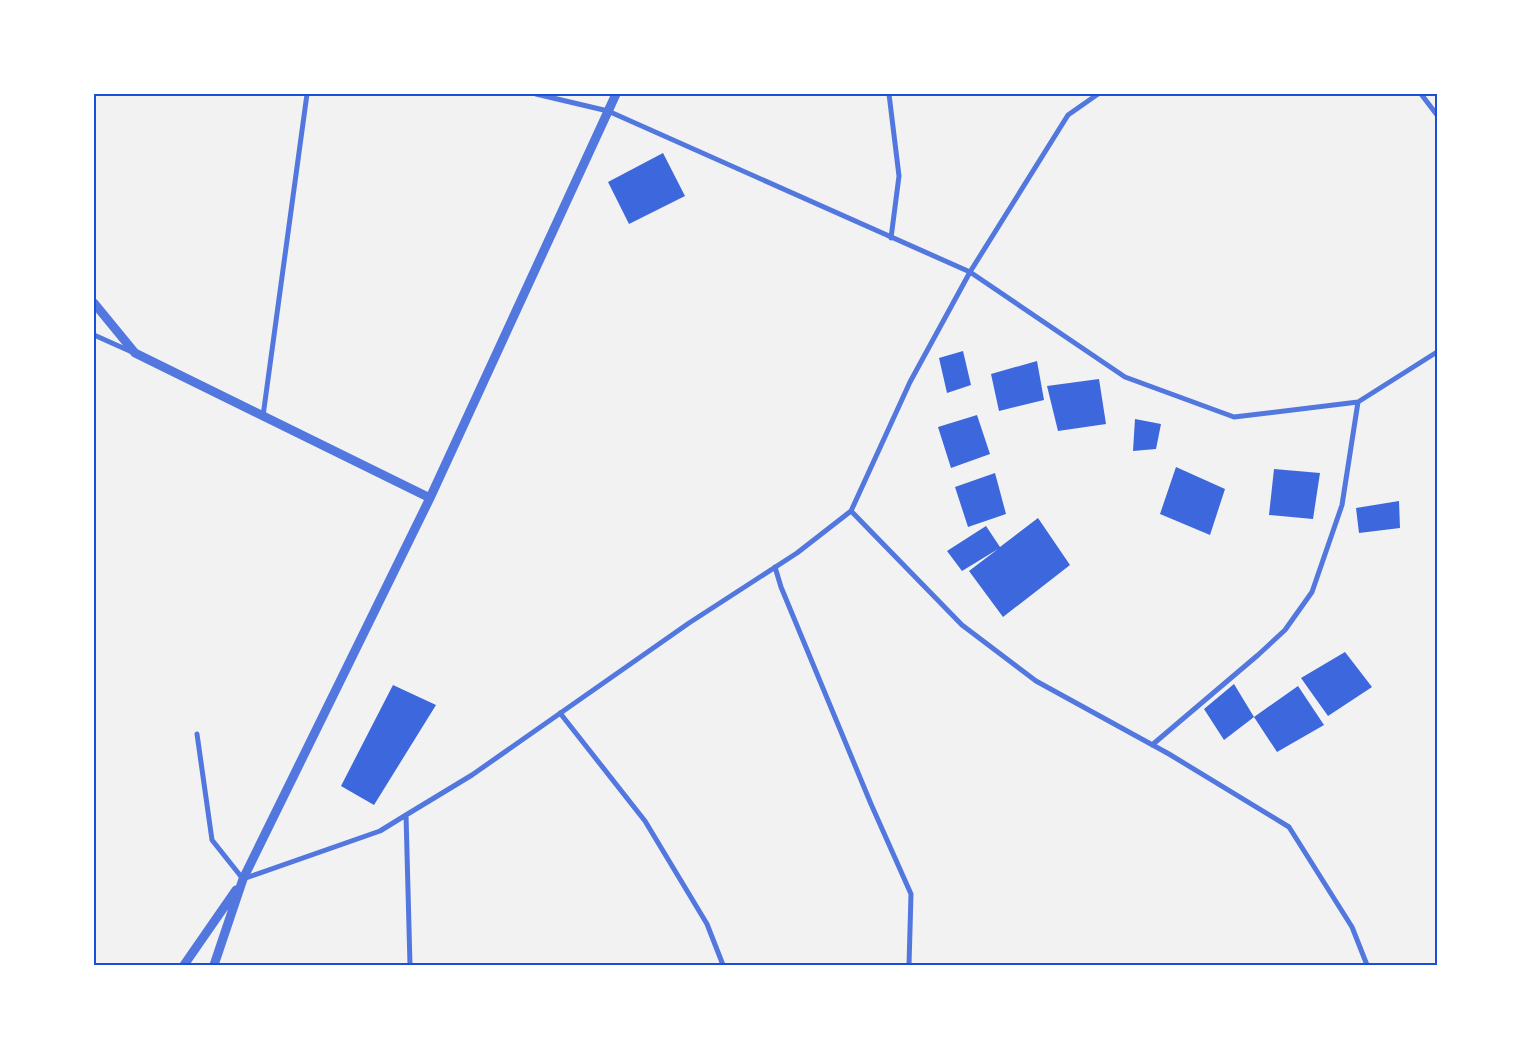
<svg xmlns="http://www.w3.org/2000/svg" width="1531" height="1059" font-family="'Sofia Sans Condensed',sans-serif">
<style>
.building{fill:#3d67dc}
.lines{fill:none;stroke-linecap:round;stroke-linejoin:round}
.minor{stroke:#5277de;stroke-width:5}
.tertiary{stroke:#5277de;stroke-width:9}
.neatline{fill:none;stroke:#1d4ed8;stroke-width:2}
</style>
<rect width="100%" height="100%" fill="#f2f2f2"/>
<!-- building -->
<path class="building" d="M 663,153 L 685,196 L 629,224 L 608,182 Z
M 963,351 L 971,385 L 947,393 L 939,358 Z
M 1037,361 L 1044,400 L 999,411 L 991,374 Z
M 1099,379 L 1106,424 L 1058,431 L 1047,386 Z
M 977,415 L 990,454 L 951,468 L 938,427 Z
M 1135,419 L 1161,424 L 1156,449 L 1133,451 Z
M 1176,467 L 1225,489 L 1210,535 L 1160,514 Z
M 1274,469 L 1320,473 L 1313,519 L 1269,515 Z
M 995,473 L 1006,514 L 968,527 L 955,487 Z
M 1399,501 L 1400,528 L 1359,533 L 1356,508 Z
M 1038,518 L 1070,565 L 1003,617 L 969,571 L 998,549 L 962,571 L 947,551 L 986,526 L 1000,547 Z
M 1345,652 L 1372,687 L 1328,716 L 1301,678 Z
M 1234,684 L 1254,717 L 1224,740 L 1204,709 Z
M 393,685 L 436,705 L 374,805 L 341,786 Z
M 1298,686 L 1324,725 L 1277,752 L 1254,717 Z"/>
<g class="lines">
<!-- minor -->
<path class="minor" d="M 536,94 L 608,111 L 970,272 L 1125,377 L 1234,417 L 1358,402 L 1437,352
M 889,94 L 899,176 L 891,238
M 1421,94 L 1437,115
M 94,335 L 132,352
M 263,416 L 307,94
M 851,511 L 962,625 L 1036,681 L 1169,754 L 1289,827 L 1352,927 L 1367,965
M 775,567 L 781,587 L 871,804 L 911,894 L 909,965
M 560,713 L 645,821 L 707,924 L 723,965
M 197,734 L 212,840 L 243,879 L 380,831 L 406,815 L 472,775 L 689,623 L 797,553 L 851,511 L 910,382 L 970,272 L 1068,115 L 1098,94
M 1152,745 L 1258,655 L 1285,630 L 1312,592 L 1342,505 L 1358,402
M 406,815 L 410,965"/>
<!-- tertiary -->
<path class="tertiary" d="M 94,303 L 135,353 L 430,498
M 184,965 L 236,890
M 214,965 L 243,879 L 430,498 L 616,94"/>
</g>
<!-- border -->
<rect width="1531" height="1059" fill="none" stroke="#ffffff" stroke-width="190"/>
<rect x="95" y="95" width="1341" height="869" class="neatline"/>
</svg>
